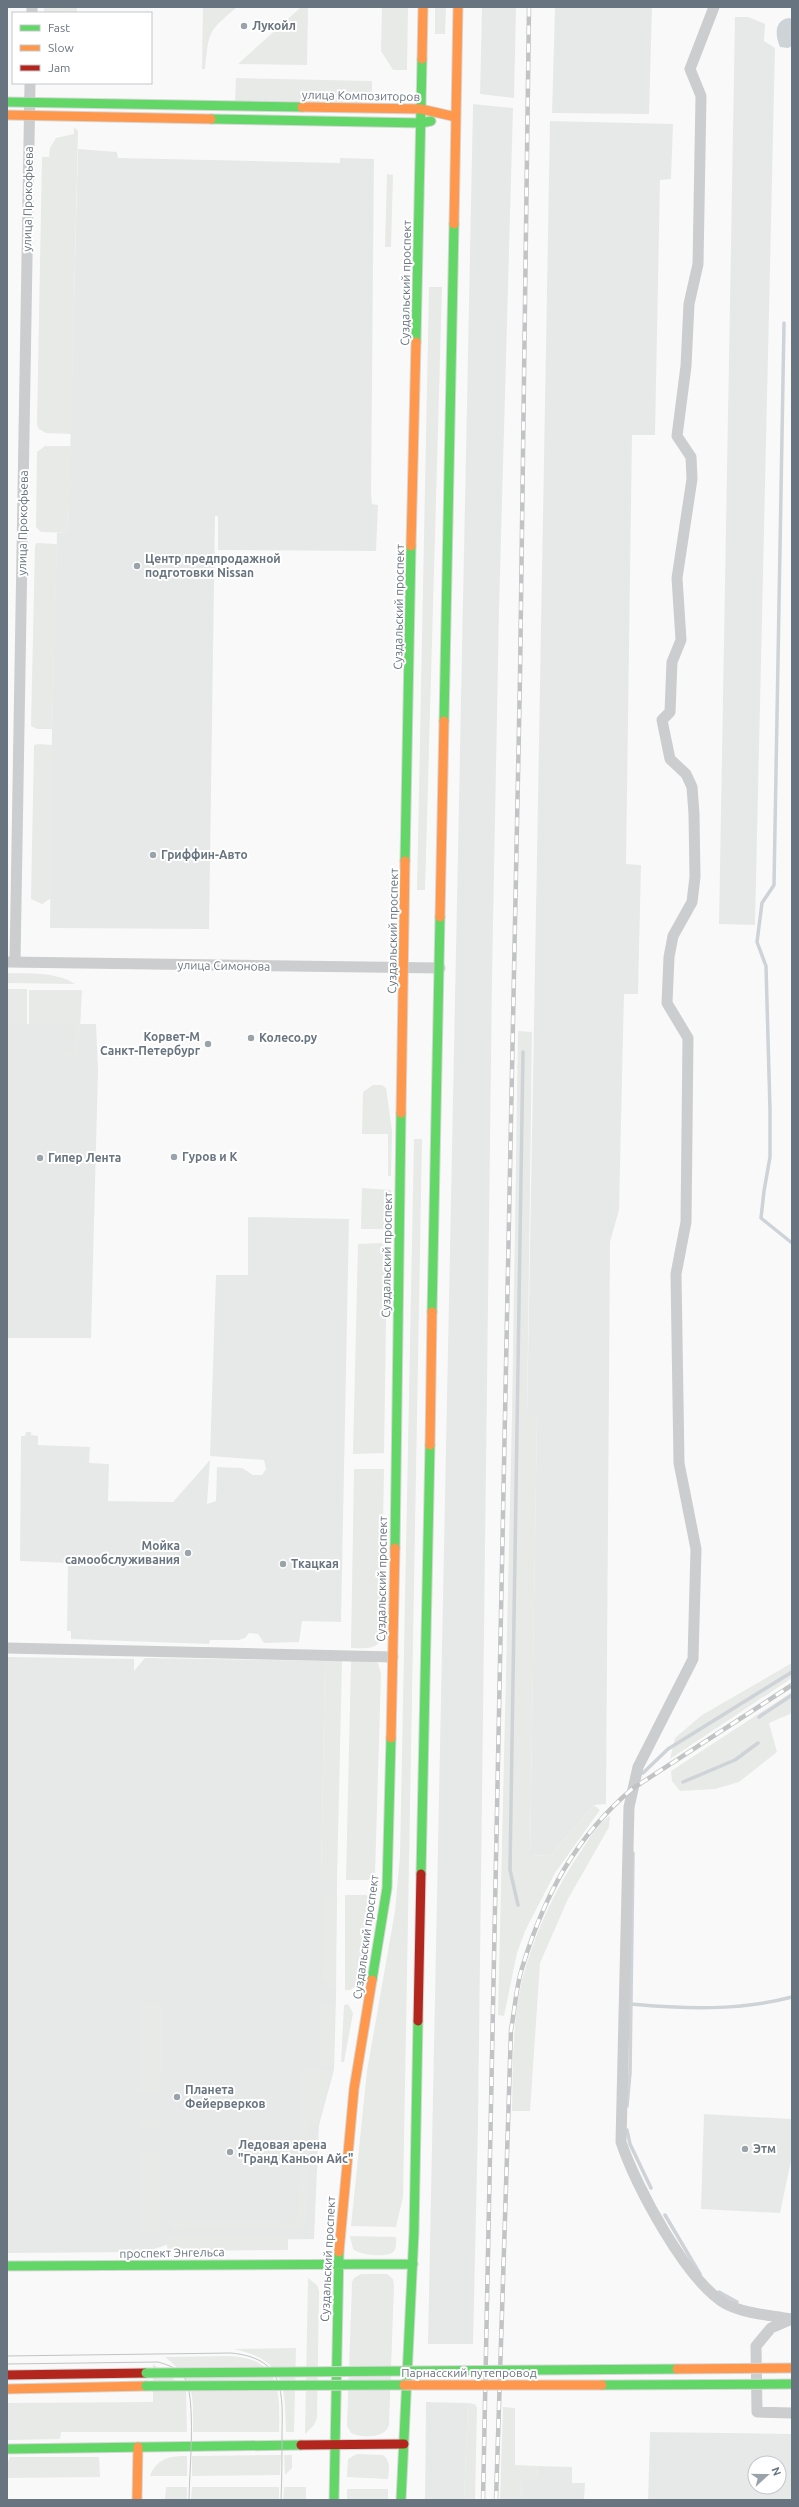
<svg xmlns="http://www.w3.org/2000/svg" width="799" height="2507" font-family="Ubuntu,sans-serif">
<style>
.built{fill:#e7e9e9;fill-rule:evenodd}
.green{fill:#e8eae7}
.water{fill:#ced3d7}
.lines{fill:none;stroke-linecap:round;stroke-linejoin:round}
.stream{stroke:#ced3d7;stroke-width:3.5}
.fast-casing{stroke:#d5d6d6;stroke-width:11}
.slow-casing{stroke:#d5d6d6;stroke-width:11}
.jam-casing{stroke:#d5d6d6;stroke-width:11}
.street{stroke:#cccdce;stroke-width:11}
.fast{stroke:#63d668;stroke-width:9}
.slow{stroke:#ff974d;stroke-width:9}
.jam{stroke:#b3261e;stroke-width:9}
.tram{stroke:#c2c3c4;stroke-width:1}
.rail-casing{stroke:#c2c3c4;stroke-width:4.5}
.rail{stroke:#fff;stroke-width:3;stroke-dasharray:9;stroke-linecap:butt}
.fast-bridge-casing{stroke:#d5d6d7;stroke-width:11;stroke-linecap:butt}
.slow-bridge-casing{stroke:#d5d6d7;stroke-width:11;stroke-linecap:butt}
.fast-bridge{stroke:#63d668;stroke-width:9}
.slow-bridge{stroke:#ff974d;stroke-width:9}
.poi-dot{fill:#9ba3aa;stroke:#fff;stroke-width:1.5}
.labels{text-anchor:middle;stroke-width:4;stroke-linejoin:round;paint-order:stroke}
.poi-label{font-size:12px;font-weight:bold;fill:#68747f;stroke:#fff;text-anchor:start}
.street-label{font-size:12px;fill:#68747f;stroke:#fff}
</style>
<rect width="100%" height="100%" fill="#f9f9f9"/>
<!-- built -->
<path class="built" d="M 482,7 L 516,7 L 514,98 L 480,94 Z
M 555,7 L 652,7 L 649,114 L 552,113 Z
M 735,17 L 748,17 L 765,24 L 764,41 L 775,48 L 755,925 L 719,924 Z
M 473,104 L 513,108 L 499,610 L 492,978 L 478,2125 L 473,2344 L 428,2344 Z
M 550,121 L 673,124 L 671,179 L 660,180 L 655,435 L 632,435 L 626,864 L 641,865 L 638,994 L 624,994 L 619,1210 L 610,1242 L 606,1804 L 594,1805 L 551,1855 L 530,1856 L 537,1417 L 527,1417 Z
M 78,149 L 117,152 L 118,158 L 340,163 L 340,158 L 374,159 L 371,492 L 372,504 L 378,505 L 376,551 L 218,550 L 218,516 L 215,516 L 209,929 L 50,928 L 52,729 L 57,533 L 68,533 Z
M 7,1024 L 96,1024 L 98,1071 L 91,1338 L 7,1338 Z
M 248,1217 L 349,1219 L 341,1622 L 302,1621 L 299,1642 L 264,1643 L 258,1634 L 249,1633 L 245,1638 L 239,1640 L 210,1640 L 209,1644 L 71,1639 L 71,1631 L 67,1631 L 68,1563 L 20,1561 L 21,1436 L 25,1436 L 26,1432 L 31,1432 L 31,1435 L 38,1436 L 38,1445 L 90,1447 L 89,1463 L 109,1464 L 108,1501 L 173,1502 L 210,1460 L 207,1504 L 216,1501 L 217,1467 L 242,1468 L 253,1475 L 262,1475 L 266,1469 L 264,1460 L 210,1456 L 216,1275 L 248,1275 Z
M 7,1657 L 134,1659 L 134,1671 L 145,1658 L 325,1661 L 321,1880 L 337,1880 L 336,1997 L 334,2070 L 319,2125 L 314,2239 L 177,2241 L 146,2252 L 7,2253 Z
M 704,2114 L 792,2119 L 792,2156 L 780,2213 L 701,2209 Z
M 426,2402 L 468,2403 L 464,2500 L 425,2500 Z
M 650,2432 L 792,2434 L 792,2500 L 648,2500 ZM 755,2463 L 779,2463 L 779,2487 L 755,2487 Z
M 538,2466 L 572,2467 L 572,2483 L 585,2483 L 584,2500 L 521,2500 L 522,2479 L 537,2479 Z"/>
<!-- green -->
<path class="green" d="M 44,7 L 77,7 L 77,13 L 44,13 Z
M 203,7 L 237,7 C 208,32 209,30 205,69 L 202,69 Z
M 301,7 L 308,7 L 307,65 L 238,64 Z
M 382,7 L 408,7 L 407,70 L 393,70 L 381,51 Z
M 435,7 L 446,7 L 445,34 L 435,34 Z
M 236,78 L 372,81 L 372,95 L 362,95 L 362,103 L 235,101 Z
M 74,127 L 78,131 L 71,434 L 46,433 L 39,429 L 37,425 L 42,157 L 49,157 L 50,148 L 56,138 L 74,134 Z
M 387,174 L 393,175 L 391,247 L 385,247 Z
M 429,287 L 442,287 L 425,890 L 417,890 Z
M 45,446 L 71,446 L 68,533 L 41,532 L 36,527 L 37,452 Z
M 37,543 L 57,544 L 52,729 L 37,729 L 31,726 L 35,545 Z
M 38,744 L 53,745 L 51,898 L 42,904 L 31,899 L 34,745 Z
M 7,973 C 30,974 55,971 75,984 L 7,983 Z
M 7,989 L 27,989 L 27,1024 L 7,1024 Z
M 29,990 L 82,990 L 79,1049 L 75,1055 L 65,1056 L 64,1053 L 74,1053 L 75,1025 L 29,1024 Z
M 518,1031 L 532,1032 L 527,1416 L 537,1416 L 530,1856 L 551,1855 L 594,1805 L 600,1810 L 555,1873 L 525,1931 L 517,1953 L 504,2016 L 498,2015 L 512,1417 Z
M 373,1085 L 382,1085 L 386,1088 L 392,1131 L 391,1176 L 388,1176 L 388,1134 L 362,1134 L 363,1092 Z
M 414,1139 L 422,1139 L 403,2197 L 396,2227 L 351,2226 L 367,2071 L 395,1911 L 400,1856 Z
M 362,1188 L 391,1190 L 390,1224 L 383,1229 L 361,1229 Z
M 382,1243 L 387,1251 L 384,1453 L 353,1454 L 358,1244 Z
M 354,1469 L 384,1469 L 381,1640 C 374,1651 362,1648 351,1648 Z
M 351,1660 L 371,1660 L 378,1663 L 381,1674 L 375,1874 L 368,1880 L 346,1880 Z
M 325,1661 L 342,1661 L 337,1880 L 321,1880 Z
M 792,1663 L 792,1678 L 670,1759 L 675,1738 L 702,1715 Z
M 792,1692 L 792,1713 L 769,1723 L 777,1752 L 739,1782 L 715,1789 L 680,1791 L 672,1781 L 671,1771 Z
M 610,1816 L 609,1827 L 568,1899 L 540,1963 L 530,2111 L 512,2111 C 513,2066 512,2009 526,1966 C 538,1927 556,1888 579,1854 C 587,1843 597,1823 610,1816 Z
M 337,1895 L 335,1986 L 327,1986 L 327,1981 L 322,1981 L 325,1896 Z
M 345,1895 L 366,1895 L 372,1898 L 358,1985 L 350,1990 L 345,1990 Z
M 142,2002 L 159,2002 L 162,2004 L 161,2090 L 158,2092 L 140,2091 L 139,2004 Z
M 348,2004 L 353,2013 L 344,2062 L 341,2062 L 344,2005 Z
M 320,2006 L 334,2006 L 333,2065 L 319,2065 Z
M 301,2070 L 332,2071 L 318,2124 L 309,2124 L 306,2228 L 171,2230 L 171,2221 L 298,2223 Z
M 140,2119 L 160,2119 L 160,2127 L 140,2127 Z
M 141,2152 L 160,2152 L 159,2231 L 141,2231 Z
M 288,2235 L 288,2250 L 172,2251 L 168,2251 L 166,2240 L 172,2236 Z
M 350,2236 L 396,2237 C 396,2242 397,2248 393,2252 C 387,2258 358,2255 353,2249 Z
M 361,2274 L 387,2274 L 393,2279 L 394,2286 L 389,2425 C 385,2439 362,2438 351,2433 L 347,2426 L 352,2282 L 354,2278 Z
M 308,2278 L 317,2285 L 319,2291 L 317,2418 L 314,2425 L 305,2434 Z
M 296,2348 L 294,2432 L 286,2432 C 285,2386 285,2360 234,2349 Z
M 231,2356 C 281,2359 280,2392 279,2432 L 193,2432 C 193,2395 196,2382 165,2357 Z
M 153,2364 L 186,2388 L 187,2432 L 61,2432 L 60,2439 L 7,2440 L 7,2403 L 153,2402 Z
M 468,2403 L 475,2404 L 477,2408 L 475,2500 L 464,2500 Z
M 503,2407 L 515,2408 L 515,2465 L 538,2466 L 537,2479 L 522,2479 L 521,2500 L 500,2500 Z
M 357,2454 L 383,2455 C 391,2461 389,2470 388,2479 L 347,2477 L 348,2459 Z
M 281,2455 L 280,2475 L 192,2476 L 192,2456 Z
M 284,2455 L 292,2455 L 292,2468 L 285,2475 Z
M 187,2456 L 187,2476 L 150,2476 C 157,2458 170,2456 187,2456 Z
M 10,2457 L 99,2457 L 100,2477 L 7,2478 L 7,2464 Z
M 166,2487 L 187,2487 L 187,2500 L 165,2500 Z
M 192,2487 L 279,2487 L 279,2500 L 191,2500 Z
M 284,2487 L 306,2487 L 306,2500 L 283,2500 Z
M 347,2489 L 388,2489 L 388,2500 L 347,2500 Z"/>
<!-- water -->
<path class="water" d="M 789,18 L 792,19 L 792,46 L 788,48 L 780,47 C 775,35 774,20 789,18 Z"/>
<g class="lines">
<!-- stream -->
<path class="stream" d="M 784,323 L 774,885 L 762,903 L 757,942 L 766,966 L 770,1110 L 770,1157 L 764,1191 L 761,1218 L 792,1243
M 759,1717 L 792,1695
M 643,1773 L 668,1749 L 792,1672
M 683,1782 L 735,1760 L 758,1743
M 518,1905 L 510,1870 L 523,1052
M 631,2004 C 685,2009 739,2011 792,1997
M 627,2106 L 630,2073 L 633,1853
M 627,2130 L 630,2144 L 651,2188
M 665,2215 L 700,2274
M 719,2292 L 737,2302"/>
<!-- fast casing -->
<g class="fast-casing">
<path id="fast" d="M 7,102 L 302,107
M 211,119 L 421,123 L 431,121
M 416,342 L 422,59
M 444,721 L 454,224
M 405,861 L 411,546
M 432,1312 L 440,917
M 395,1548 L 401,1113
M 421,1874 L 430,1445
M 372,1980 L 387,1888 L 391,1738
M 7,2266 L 413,2264
M 7,2449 L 301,2445
M 334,2500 L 339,2252
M 401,2500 L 414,2232 L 418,2021"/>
</g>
<!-- slow casing -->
<g class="slow-casing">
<path id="slow" d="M 422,59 L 423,7
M 302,107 L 421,109 L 456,117
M 7,115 L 211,119
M 454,224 L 458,7
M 411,546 L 416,342
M 440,917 L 444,721
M 401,1113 L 405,861
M 430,1445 L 432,1312
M 391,1738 L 395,1548
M 339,2252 L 354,2089 L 372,1980
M 7,2389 L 146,2386
M 137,2500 L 138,2447"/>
</g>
<!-- jam casing -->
<g class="jam-casing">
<path id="jam" d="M 418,2021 L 421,1874
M 7,2375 L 146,2373
M 301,2445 L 404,2444"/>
</g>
<!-- street -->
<path class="street" d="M 714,7 L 690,69 L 701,96 L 698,264 L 689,304 L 686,366 L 677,436 L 691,457 L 692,479 L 677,578 L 681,640 L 672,662 L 670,712 L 662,720 L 670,759 L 686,774 L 692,787 L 694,814 L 695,877 L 692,902 L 673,936 L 669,957 L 667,1003 L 688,1038 L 686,1222 L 676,1274 L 679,1463 L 696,1549 L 693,1659 L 638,1767 L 629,1807 L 621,2142 C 636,2186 686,2281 726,2304 C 745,2314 771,2315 791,2319
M 32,13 L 32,7
M 9,962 L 440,968
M 15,962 L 30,83
M 7,1648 L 393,1657
M 792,2319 L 771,2328 L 756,2346 L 757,2412 L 792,2413"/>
<!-- fast -->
<use href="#fast" class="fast"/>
<!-- slow -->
<use href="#slow" class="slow"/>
<!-- jam -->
<use href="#jam" class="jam"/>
<!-- tram -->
<path class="tram" d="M 7,2356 L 231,2353 C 283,2358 283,2389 282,2433 C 282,2455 282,2478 281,2500
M 7,2364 L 158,2362 C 168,2365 178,2368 184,2377 C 197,2395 189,2475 189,2500"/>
<!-- rail casing -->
<g class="rail-casing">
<path id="rail" d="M 483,2500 L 520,677 L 529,7
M 496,2500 L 511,2030 C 515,2009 516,1985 523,1965 C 545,1894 575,1838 632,1789 L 792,1685"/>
</g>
<!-- rail -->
<use href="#rail" class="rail"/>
<!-- fast-bridge casing -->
<g class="fast-bridge-casing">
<path id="fast-bridge" d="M 146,2373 L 677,2369
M 602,2385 L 792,2384
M 146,2386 L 404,2385"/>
</g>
<!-- slow-bridge casing -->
<g class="slow-bridge-casing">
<path id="slow-bridge" d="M 677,2369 L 792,2368
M 404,2385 L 602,2385"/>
</g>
<!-- fast-bridge -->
<use href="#fast-bridge" class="fast-bridge"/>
<!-- slow-bridge -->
<use href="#slow-bridge" class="slow-bridge"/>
</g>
<!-- markers -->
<g class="poi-dot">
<circle cx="244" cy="26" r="4"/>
<circle cx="137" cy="566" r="4"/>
<circle cx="153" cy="855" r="4"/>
<circle cx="251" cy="1038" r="4"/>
<circle cx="208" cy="1044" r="4"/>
<circle cx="174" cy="1157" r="4"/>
<circle cx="40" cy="1158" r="4"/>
<circle cx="188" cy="1553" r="4"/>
<circle cx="283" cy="1564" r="4"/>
<circle cx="177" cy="2097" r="4"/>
<circle cx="745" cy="2149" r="4"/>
<circle cx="230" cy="2152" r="4"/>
</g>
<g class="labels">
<!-- poi labels -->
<g class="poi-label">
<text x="252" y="30">Лукойл</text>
<text x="145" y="563">Центр предпродажной<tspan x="145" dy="14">подготовки Nissan</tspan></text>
<text x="161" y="859">Гриффин-Авто</text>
<text x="200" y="1041" text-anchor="end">Корвет-М<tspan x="200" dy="14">Санкт-Петербург</tspan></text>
<text x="259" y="1042">Колесо.ру</text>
<text x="182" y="1161">Гуров и К</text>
<text x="48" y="1162">Гипер Лента</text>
<text x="180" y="1550" text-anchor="end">Мойка<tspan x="180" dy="14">самообслуживания</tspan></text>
<text x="291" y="1568">Ткацкая</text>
<text x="185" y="2094">Планета<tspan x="185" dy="14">Фейерверков</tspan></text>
<text x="238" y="2149">Ледовая арена<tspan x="238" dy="14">"Гранд Каньон Айс"</tspan></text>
<text x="753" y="2153">Этм</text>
</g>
<!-- street labels -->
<g class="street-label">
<text transform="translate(361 96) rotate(1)" y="4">улица Композиторов</text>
<text transform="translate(28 199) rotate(-89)" y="4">улица Прокофьева</text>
<text transform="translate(406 283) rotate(-89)" y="4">Суздальский проспект</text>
<text transform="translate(23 523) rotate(-89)" y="4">улица Прокофьева</text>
<text transform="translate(399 607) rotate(-89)" y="4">Суздальский проспект</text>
<text transform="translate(393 931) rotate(-89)" y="4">Суздальский проспект</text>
<text transform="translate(224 966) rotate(1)" y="4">улица Симонова</text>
<text transform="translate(387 1255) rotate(-89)" y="4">Суздальский проспект</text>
<text transform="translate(382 1579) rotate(-89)" y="4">Суздальский проспект</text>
<text transform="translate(366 1937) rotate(-82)" y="4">Суздальский проспект</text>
<text transform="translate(172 2253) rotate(-1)" y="4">проспект Энгельса</text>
<text transform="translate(328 2259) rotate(-87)" y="4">Суздальский проспект</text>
<text x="469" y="2377">Парнасский путепровод</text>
</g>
</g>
<!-- border -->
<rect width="799" height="2507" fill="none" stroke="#68747f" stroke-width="16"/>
<!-- legend -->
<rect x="12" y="12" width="140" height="72" fill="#ffffff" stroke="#c3c7cc"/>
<rect x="20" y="25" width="20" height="6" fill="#63d668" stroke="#c3c7cc"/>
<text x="48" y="32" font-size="12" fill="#68747f">Fast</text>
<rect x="20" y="45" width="20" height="6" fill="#ff974d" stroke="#c3c7cc"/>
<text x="48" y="52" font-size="12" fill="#68747f">Slow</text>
<rect x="20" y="65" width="20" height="6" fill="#b3261e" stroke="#c3c7cc"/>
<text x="48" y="72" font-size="12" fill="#68747f">Jam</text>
<!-- north arrow -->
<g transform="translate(767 2475) rotate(69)"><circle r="19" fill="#ffffff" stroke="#c3c7cc"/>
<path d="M0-3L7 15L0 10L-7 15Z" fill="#9ba3aa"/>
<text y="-6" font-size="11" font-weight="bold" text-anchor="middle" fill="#68747f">N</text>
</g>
</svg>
